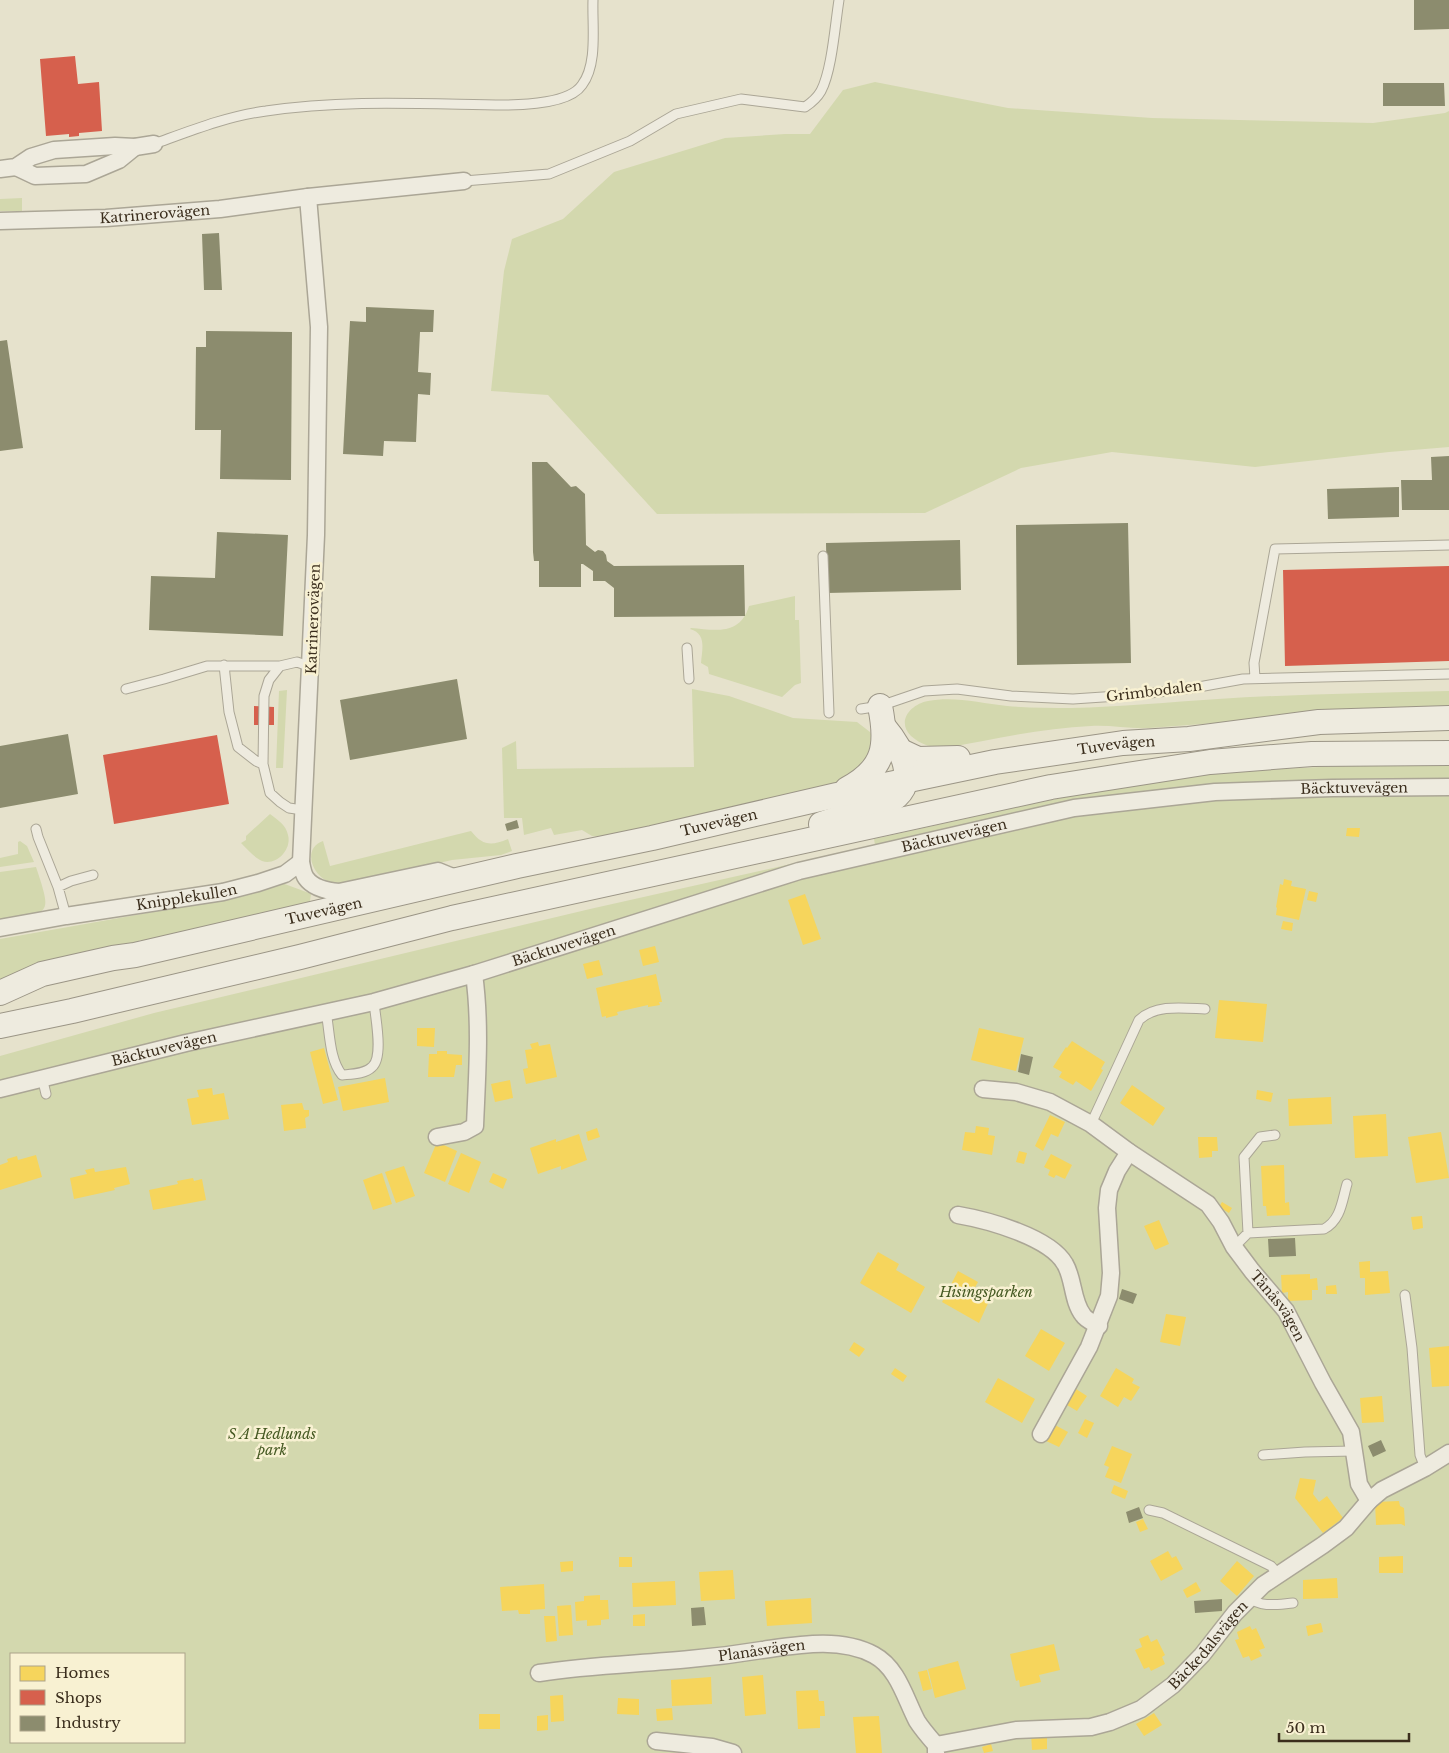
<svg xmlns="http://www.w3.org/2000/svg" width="1449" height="1753" font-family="'Libre Baskerville',serif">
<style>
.green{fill:#d3d8ae;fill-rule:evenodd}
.homes{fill:#f6d55c}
.shops{fill:#d6604d}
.industry{fill:#8c8c6e}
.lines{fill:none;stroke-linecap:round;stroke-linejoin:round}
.service-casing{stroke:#aba696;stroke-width:11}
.minor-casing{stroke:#aba696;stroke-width:19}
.secondary-casing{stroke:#9b9586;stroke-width:26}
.service{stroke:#eeebdf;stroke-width:9}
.minor{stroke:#eeebdf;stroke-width:16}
.secondary{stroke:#eeebdf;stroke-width:24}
.labels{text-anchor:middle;stroke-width:5;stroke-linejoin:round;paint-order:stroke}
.street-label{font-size:14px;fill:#3b2e1d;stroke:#f8f1d2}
.park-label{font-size:14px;font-style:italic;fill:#455922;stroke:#f8f1d2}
</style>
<rect width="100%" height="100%" fill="#e6e2cc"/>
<!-- green -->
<path class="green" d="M 875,82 L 1008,108 L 1152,118 L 1373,123 L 1445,113 L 1449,111 L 1449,447 L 1389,452 L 1255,467 L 1112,452 L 1021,468 L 925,513 L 657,514 L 548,395 L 491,391 L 504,271 L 512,239 L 563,219 L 614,172 L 725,138 L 785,134 L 810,134 L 843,90 Z
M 22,198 L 22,211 L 0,211 L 0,199 Z
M 795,596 L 795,620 L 799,620 L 801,683 L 795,685 L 782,697 L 709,674 L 708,667 L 701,663 C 702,649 707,634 690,629 L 691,628 C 715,630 740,636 749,606 Z
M 692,689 L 729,696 L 793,718 L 857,722 L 870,732 L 873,739 L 868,763 L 837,783 L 602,837 L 592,836 L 582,830 L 554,835 L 551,828 L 524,835 L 522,818 L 504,818 L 502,748 L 516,741 L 517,769 L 694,767 Z
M 287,690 L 283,768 L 276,768 L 279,691 Z
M 1449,691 L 1449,709 L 1364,712 L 1149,728 C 1130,729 1111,725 1091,726 C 1044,728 993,739 946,748 C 933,748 921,745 911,736 C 896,721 911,704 928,701 C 954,696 980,703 1007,706 C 1028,708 1050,708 1071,708 C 1120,707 1169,702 1218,699 C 1295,694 1372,693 1449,691 Z
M 1361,765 L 1449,765 L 1449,1753 L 0,1753 L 0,1056 L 154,1013 L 590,909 L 875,845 L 874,839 C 967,819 1059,796 1153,781 C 1222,770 1292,769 1361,765 ZM 11,1654 L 184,1654 L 184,1742 L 11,1742 Z
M 270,814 C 278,820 286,825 288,835 C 292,849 277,866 262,861 C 255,858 247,849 241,843 L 246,840 L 246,836 Z
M 471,831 C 483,846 491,846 508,839 L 512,851 L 501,855 L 452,860 L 342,885 C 337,885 332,884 327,881 C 311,873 303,848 323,841 L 330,866 Z
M 20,841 L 27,846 L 34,862 L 0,867 L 0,858 L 18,854 L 18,842 Z
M 36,867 C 53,918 50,912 0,919 L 0,872 Z
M 282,883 L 309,893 L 311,894 L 310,901 L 306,903 L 149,941 L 140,940 L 137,943 L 0,986 L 0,939 L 244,896 Z"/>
<!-- homes -->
<path class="homes" d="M 1347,828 L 1360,828 L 1359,837 L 1346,836 Z
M 1284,879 L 1292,881 L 1291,886 L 1306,889 L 1299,920 L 1276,915 L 1277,908 L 1276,907 L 1280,884 L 1283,885 Z
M 1309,891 L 1318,893 L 1316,902 L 1307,900 Z
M 805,894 L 821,939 L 803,945 L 788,900 Z
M 1283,921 L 1293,923 L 1292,931 L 1281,929 Z
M 655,946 L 659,962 L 643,966 L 639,950 Z
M 599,960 L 603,975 L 587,979 L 583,964 Z
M 656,974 L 662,1002 L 659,1002 L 660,1005 L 648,1007 L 648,1005 L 617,1012 L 618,1015 L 606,1018 L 606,1016 L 602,1017 L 596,988 Z
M 1219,1000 L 1267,1004 L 1263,1042 L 1215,1038 Z
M 417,1028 L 435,1028 L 434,1047 L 417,1046 Z
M 979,1028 L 1024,1038 L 1016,1071 L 971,1060 Z
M 1072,1041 L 1105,1062 L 1101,1069 L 1103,1070 L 1091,1091 L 1076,1081 L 1073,1085 L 1059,1077 L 1062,1072 L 1053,1067 L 1066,1047 L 1067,1048 Z
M 538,1042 L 539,1046 L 550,1044 L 557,1077 L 526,1084 L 523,1069 L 528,1068 L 525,1050 L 532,1049 L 530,1044 Z
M 324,1048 L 338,1100 L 323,1104 L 310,1052 Z
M 437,1051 L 447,1051 L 447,1054 L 462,1055 L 462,1065 L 456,1065 L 454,1077 L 428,1077 L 429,1054 L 437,1054 Z
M 385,1078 L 389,1102 L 343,1111 L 338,1087 Z
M 510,1080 L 513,1098 L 495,1102 L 491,1084 Z
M 1132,1085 L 1165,1108 L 1153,1126 L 1120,1103 Z
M 212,1088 L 213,1095 L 224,1093 L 229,1119 L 192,1125 L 187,1099 L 199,1097 L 197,1090 Z
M 1257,1090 L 1273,1093 L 1271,1102 L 1256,1099 Z
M 1331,1097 L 1332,1124 L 1289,1126 L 1288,1099 Z
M 302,1103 L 304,1110 L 309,1110 L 309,1116 L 305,1118 L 306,1128 L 284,1131 L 281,1105 Z
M 1386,1114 L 1388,1156 L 1355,1158 L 1353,1116 Z
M 1050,1115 L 1065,1122 L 1058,1137 L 1051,1134 L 1043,1151 L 1035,1146 Z
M 976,1126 L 989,1128 L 988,1135 L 995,1136 L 992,1155 L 962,1150 L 965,1132 L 975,1133 Z
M 597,1128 L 600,1137 L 588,1141 L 586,1132 Z
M 1441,1132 L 1449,1178 L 1416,1183 L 1408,1137 Z
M 579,1134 L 587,1160 L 561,1170 L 561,1166 L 538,1174 L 530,1148 L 556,1139 L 556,1142 Z
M 1198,1137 L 1217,1137 L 1218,1151 L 1212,1151 L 1212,1157 L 1199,1158 Z
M 437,1142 L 457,1151 L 445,1182 L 424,1173 Z
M 1019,1151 L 1027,1153 L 1024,1164 L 1016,1162 Z
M 461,1153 L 481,1162 L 469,1193 L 448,1184 Z
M 1051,1154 L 1072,1165 L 1065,1179 L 1056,1175 L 1054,1178 L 1048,1175 L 1050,1170 L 1044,1167 Z
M 36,1155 L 42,1177 L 0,1190 L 0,1165 L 8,1162 L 7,1159 L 17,1156 L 18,1160 Z
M 1284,1165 L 1285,1203 L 1289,1202 L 1290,1215 L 1267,1216 L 1266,1206 L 1263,1206 L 1261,1166 Z
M 404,1166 L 415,1196 L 396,1203 L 385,1172 Z
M 126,1167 L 130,1184 L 114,1188 L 115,1190 L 74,1199 L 70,1178 L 87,1174 L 85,1170 L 94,1168 L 95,1172 Z
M 382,1173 L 392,1204 L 373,1210 L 363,1180 Z
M 493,1173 L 507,1179 L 503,1189 L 489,1182 Z
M 193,1178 L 194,1181 L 202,1179 L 206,1200 L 153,1210 L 149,1190 L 178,1184 L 177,1181 Z
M 1222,1202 L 1232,1208 L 1229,1213 L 1219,1207 Z
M 1422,1216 L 1423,1228 L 1413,1230 L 1411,1217 Z
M 1159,1220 L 1169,1244 L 1155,1250 L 1144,1226 Z
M 878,1252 L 899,1264 L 896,1270 L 925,1287 L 911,1313 L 860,1283 Z
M 1370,1261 L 1370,1272 L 1388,1271 L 1390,1293 L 1365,1295 L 1365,1278 L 1360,1278 L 1359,1262 Z
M 958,1271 L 978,1282 L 973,1291 L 990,1299 L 979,1323 L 942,1302 Z
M 1310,1274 L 1310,1279 L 1317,1278 L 1318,1290 L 1312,1290 L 1312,1300 L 1288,1301 L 1288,1292 L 1282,1293 L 1281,1275 Z
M 1336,1285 L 1337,1294 L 1326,1294 L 1326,1286 Z
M 1166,1314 L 1186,1317 L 1180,1346 L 1160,1342 Z
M 1041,1329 L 1065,1343 L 1049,1371 L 1025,1356 Z
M 854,1342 L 865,1349 L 859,1357 L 849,1350 Z
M 1449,1346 L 1449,1386 L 1432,1387 L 1429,1348 Z
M 895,1368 L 907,1376 L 903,1382 L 891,1374 Z
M 1116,1368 L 1134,1379 L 1132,1383 L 1140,1387 L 1131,1401 L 1124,1397 L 1118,1407 L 1100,1396 Z
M 998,1378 L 1035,1399 L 1022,1423 L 985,1402 Z
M 1076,1389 L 1087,1396 L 1077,1411 L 1067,1405 Z
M 1382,1396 L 1384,1422 L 1362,1423 L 1360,1398 Z
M 1085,1419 L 1094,1423 L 1087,1438 L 1078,1433 Z
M 1053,1424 L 1068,1432 L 1059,1447 L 1044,1440 Z
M 1112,1446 L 1132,1454 L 1121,1483 L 1105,1477 L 1109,1467 L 1104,1465 Z
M 1300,1478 L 1316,1480 L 1313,1494 L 1319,1502 L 1327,1496 L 1343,1518 L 1323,1533 L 1295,1498 Z
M 1114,1485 L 1128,1491 L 1125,1499 L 1111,1493 Z
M 1399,1501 L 1400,1506 L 1404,1508 L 1405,1526 L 1401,1524 L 1376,1525 L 1375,1502 Z
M 1143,1519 L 1148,1529 L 1140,1532 L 1136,1522 Z
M 1168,1551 L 1172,1558 L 1176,1556 L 1183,1569 L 1161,1581 L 1150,1561 Z
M 1403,1556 L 1403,1573 L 1379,1573 L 1379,1557 Z
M 619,1557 L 632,1557 L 632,1567 L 619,1567 Z
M 573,1561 L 573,1571 L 561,1572 L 560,1562 Z
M 1237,1561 L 1254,1576 L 1237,1596 L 1220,1581 Z
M 733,1570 L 735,1599 L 701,1601 L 699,1572 Z
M 1337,1578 L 1338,1598 L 1303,1599 L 1303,1580 Z
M 675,1581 L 676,1605 L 633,1607 L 632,1583 Z
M 1196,1582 L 1201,1591 L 1187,1598 L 1183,1590 Z
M 544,1584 L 545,1609 L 530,1610 L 530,1614 L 519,1614 L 518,1610 L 502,1611 L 500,1587 Z
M 600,1595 L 600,1600 L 608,1600 L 609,1619 L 601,1620 L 601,1625 L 587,1626 L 587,1620 L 576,1621 L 575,1602 L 584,1601 L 584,1596 Z
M 811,1598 L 812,1623 L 767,1626 L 765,1601 Z
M 571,1605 L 573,1635 L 559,1636 L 557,1606 Z
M 645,1614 L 645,1626 L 633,1626 L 633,1615 Z
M 544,1616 L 555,1616 L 557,1641 L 546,1642 Z
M 1321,1623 L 1323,1632 L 1308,1636 L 1306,1626 Z
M 1250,1626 L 1252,1630 L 1256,1628 L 1265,1648 L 1259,1650 L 1262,1656 L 1251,1661 L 1249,1656 L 1243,1658 L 1235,1640 L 1239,1639 L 1237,1632 Z
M 1148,1635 L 1151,1642 L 1157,1639 L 1165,1655 L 1162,1657 L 1165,1664 L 1151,1671 L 1149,1667 L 1144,1669 L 1135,1650 L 1142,1647 L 1139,1639 Z
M 1054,1644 L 1060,1670 L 1039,1675 L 1041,1682 L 1020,1687 L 1019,1680 L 1016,1681 L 1010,1654 Z
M 958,1661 L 966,1689 L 935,1698 L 928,1669 Z
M 927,1670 L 932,1689 L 923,1691 L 918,1672 Z
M 763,1675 L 766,1714 L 745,1716 L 742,1677 Z
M 711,1677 L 712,1704 L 672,1706 L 671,1680 Z
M 818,1690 L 819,1701 L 824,1701 L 825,1716 L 820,1716 L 820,1728 L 798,1729 L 796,1691 Z
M 563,1695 L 564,1721 L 551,1722 L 550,1696 Z
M 618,1698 L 639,1699 L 639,1715 L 617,1714 Z
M 672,1708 L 673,1720 L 657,1721 L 656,1709 Z
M 1154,1713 L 1162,1725 L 1144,1736 L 1136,1724 Z
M 479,1714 L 500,1714 L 500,1729 L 479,1729 Z
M 548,1715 L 548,1730 L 537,1731 L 537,1716 Z
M 879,1716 L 882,1753 L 856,1753 L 853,1717 Z
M 1031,1733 L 1047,1733 L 1047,1749 L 1032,1750 Z
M 991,1744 L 993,1751 L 984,1753 L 982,1747 Z"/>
<!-- shops -->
<path class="shops" d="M 75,56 L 78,84 L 99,82 L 102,131 L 79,133 L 79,136 L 69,137 L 69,134 L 46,136 L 40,59 Z
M 1449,566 L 1449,661 L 1285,666 L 1283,570 Z
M 254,706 L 274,707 L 274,725 L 254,725 Z
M 217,735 L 229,804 L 114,824 L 103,755 Z"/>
<!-- industry -->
<path class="industry" d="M 1414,0 L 1449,0 L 1449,29 L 1414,30 Z
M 1383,83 L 1444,83 L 1445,106 L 1383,106 Z
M 219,233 L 222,290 L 204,290 L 202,234 Z
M 366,307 L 434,310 L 433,332 L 420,332 L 418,372 L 431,373 L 430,395 L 418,394 L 416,442 L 384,441 L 383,456 L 343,454 L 350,321 L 366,322 Z
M 206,331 L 292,332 L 291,480 L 220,479 L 221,430 L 195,430 L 196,347 L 206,347 Z
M 7,340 L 23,448 L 0,451 L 0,341 Z
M 1449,456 L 1449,510 L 1402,510 L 1401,480 L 1432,480 L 1431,457 Z
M 532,462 L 547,462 L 571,487 L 576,486 L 585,494 L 586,545 L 595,552 L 598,550 L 603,551 L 606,555 L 607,561 L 614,566 L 744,565 L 745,616 L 614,617 L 614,588 L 605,581 L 593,581 L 593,571 L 583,564 L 581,564 L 581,587 L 539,587 L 539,561 L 534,561 L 533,552 Z
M 1399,487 L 1399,517 L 1328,519 L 1327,489 Z
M 1128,523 L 1131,663 L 1017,665 L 1016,525 Z
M 217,532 L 288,535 L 283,636 L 149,630 L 151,576 L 215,578 Z
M 960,540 L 961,590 L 827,593 L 826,543 Z
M 457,679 L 467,739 L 350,760 L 340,700 Z
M 68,734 L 78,794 L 0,808 L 0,746 Z
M 517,820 L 519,828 L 507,831 L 505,824 Z
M 1021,1054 L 1033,1057 L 1029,1075 L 1018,1072 Z
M 1295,1238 L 1296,1256 L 1269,1257 L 1268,1239 Z
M 1122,1289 L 1137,1294 L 1133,1304 L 1119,1299 Z
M 1381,1440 L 1386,1451 L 1373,1457 L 1368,1446 Z
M 1139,1507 L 1143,1518 L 1129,1523 L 1126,1512 Z
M 1222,1599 L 1222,1611 L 1195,1613 L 1194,1601 Z
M 704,1607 L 706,1625 L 692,1626 L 691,1608 Z"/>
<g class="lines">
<!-- service casing -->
<g class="service-casing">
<path id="service" d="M 154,144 C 190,131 227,116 266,111 C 344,99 425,104 504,105 C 525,105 570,103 582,85 C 598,64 592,26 593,0
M 464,181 L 549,174 L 630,141 L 676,114 L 741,99 L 805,107 C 811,103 817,98 821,91 C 832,70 835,25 839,0
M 823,556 L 829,713
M 687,648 L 689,679
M 224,665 L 229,712 L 238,747 L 256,761 L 263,764
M 1255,678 L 1254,663 L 1275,549 L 1449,545
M 126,689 L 164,679 L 207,666 L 280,666
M 861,709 L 880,706 L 924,691 L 957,689 L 1011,696 L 1073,699 L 1133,695 L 1193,688 L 1243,679 L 1449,674
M 303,810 L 289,808 L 280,802 L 270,793 L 263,764 L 264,696 L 269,680 L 280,666 L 297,662 L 311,667
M 36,829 L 38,837 L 58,887 L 66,916
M 58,887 L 71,881 L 93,875
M 326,1012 C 330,1032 329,1059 342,1075 C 352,1074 365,1074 372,1067 C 384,1057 375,1016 374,1002
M 42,1077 L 46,1094
M 1091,1124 L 1139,1020 C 1156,1004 1183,1008 1205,1009
M 1248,1233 L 1244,1157 L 1260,1137 L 1275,1135
M 1234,1247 L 1248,1233 L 1324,1229 C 1341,1220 1342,1201 1347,1184
M 1405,1295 L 1412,1348 L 1420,1455 L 1425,1468
M 1263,1455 L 1305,1452 L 1354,1451
M 1149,1510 L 1163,1513 L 1271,1566 L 1278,1574
M 1250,1598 C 1261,1608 1279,1604 1293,1603"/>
</g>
<!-- minor casing -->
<g class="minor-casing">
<g id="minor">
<path d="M 16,167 L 35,176 L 86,174 L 119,160 L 135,147"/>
<path d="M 0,169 L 16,167 L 31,157 L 54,150 L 115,146 L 135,147 L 154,144"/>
<path d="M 308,197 L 319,327 L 316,535 L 301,862 C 302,867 303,874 306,878 C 313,888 327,891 339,892 L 438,871 L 460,880"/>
<path id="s1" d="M 0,221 L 106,218 L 220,209 L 308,197 L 464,181"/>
<path id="s2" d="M 0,928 L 66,916 L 223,892 L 258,883 L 285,874 L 301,862"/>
<path id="s3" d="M 0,1089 L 186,1043 L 374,1002 L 474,974 L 799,871 L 1074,808 L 1215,792 L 1332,788 L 1449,787"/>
<path id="s4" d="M 983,1089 L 1016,1092 L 1050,1102 L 1091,1124 L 1129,1152 L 1208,1204 L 1221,1222 L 1234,1247 L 1252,1271 L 1286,1311 L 1323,1383 L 1351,1432 L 1359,1484 L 1369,1501"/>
<path d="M 437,1137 L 464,1132 L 475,1126 C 477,1075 481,1025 474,974"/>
<path d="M 958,1215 C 987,1220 1050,1237 1065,1264 C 1074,1279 1072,1301 1083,1315 C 1086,1320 1094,1323 1099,1326"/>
<path d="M 1041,1434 L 1089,1347 L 1109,1296 L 1111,1273 L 1107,1208 L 1109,1190 L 1117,1171 L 1129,1152"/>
<path id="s5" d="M 539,1673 C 589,1665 640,1664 690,1659 C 714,1657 738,1654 762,1650 C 798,1645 840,1637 874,1655 C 898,1668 905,1698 917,1721 C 922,1729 929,1737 936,1745"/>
<path d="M 656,1741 L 712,1747 L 733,1753"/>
<path id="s6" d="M 936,1753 L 936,1745 L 1016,1730 L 1091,1727 L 1110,1722 L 1141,1709 L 1173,1685 L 1202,1655 L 1235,1613 L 1263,1585 L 1323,1545 L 1346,1528 L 1369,1501 L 1382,1490 L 1425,1468 L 1449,1453"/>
</g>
</g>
<!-- secondary casing -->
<g class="secondary-casing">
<g id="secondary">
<path d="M 901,751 L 918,759 L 958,758"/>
<path d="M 847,789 C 885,769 888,745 880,706"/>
<path d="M 821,824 L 892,800 C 920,781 901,747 884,727"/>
<path id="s7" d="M 0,993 L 42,974 L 113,958 L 135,955 L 517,866 L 652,838 L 837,795 L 995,762 L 1123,743 L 1189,739 L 1319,722 L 1449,718"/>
<path d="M 0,1026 L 72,1011 L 300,957 L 452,918 L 1051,787 L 1210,762 L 1312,754 L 1449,753"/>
</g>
</g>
<!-- service -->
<use href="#service" class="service"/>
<!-- minor -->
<use href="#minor" class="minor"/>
<!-- secondary -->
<use href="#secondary" class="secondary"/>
</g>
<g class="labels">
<!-- street labels -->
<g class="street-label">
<text dy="5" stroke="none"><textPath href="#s1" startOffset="155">Katrinerovägen</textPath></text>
<text transform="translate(313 619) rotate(-88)" y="5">Katrinerovägen</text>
<text transform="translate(1154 691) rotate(-7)" y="5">Grimbodalen</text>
<text dy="5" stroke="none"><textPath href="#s7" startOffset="1145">Tuvevägen</textPath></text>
<text dy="5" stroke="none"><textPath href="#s3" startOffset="1392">Bäcktuvevägen</textPath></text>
<text dy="5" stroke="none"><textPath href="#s7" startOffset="740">Tuvevägen</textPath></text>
<text dy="5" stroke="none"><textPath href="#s3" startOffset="988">Bäcktuvevägen</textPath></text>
<text dy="5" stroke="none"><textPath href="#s2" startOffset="189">Knipplekullen</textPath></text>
<text dy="5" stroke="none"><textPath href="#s7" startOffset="335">Tuvevägen</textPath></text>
<text dy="5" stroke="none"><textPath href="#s3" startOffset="582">Bäcktuvevägen</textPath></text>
<text dy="5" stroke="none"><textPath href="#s3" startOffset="169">Bäcktuvevägen</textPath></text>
<text dy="5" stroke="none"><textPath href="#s4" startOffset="381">Tånåsvägen</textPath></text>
<text dy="5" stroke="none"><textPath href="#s6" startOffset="311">Bäckedalsvägen</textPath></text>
<text dy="5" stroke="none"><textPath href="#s5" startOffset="224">Planåsvägen</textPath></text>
</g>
<!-- park labels -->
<g class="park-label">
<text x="986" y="1297">Hisingsparken</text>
<text x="272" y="1439">S A Hedlunds<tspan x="272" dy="16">park</tspan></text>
</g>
</g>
<!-- legend -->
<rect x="10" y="1653" width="175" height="90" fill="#f8f1d2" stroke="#aca38a"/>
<rect x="20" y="1666" width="25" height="15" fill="#f6d55c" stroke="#aca38a"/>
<text x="55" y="1678" font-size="15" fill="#3b2e1d">Homes</text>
<rect x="20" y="1690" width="25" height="15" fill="#d6604d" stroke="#aca38a"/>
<text x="55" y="1703" font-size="15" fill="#3b2e1d">Shops</text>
<rect x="20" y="1716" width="25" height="15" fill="#8c8c6e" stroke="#aca38a"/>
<text x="55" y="1728" font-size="15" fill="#3b2e1d">Industry</text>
<!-- scale -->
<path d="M1279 1733v8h130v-8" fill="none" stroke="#3b2e1d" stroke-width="2.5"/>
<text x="1286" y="1733" font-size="15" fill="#3b2e1d" stroke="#f8f1d2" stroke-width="4" paint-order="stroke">50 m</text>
</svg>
